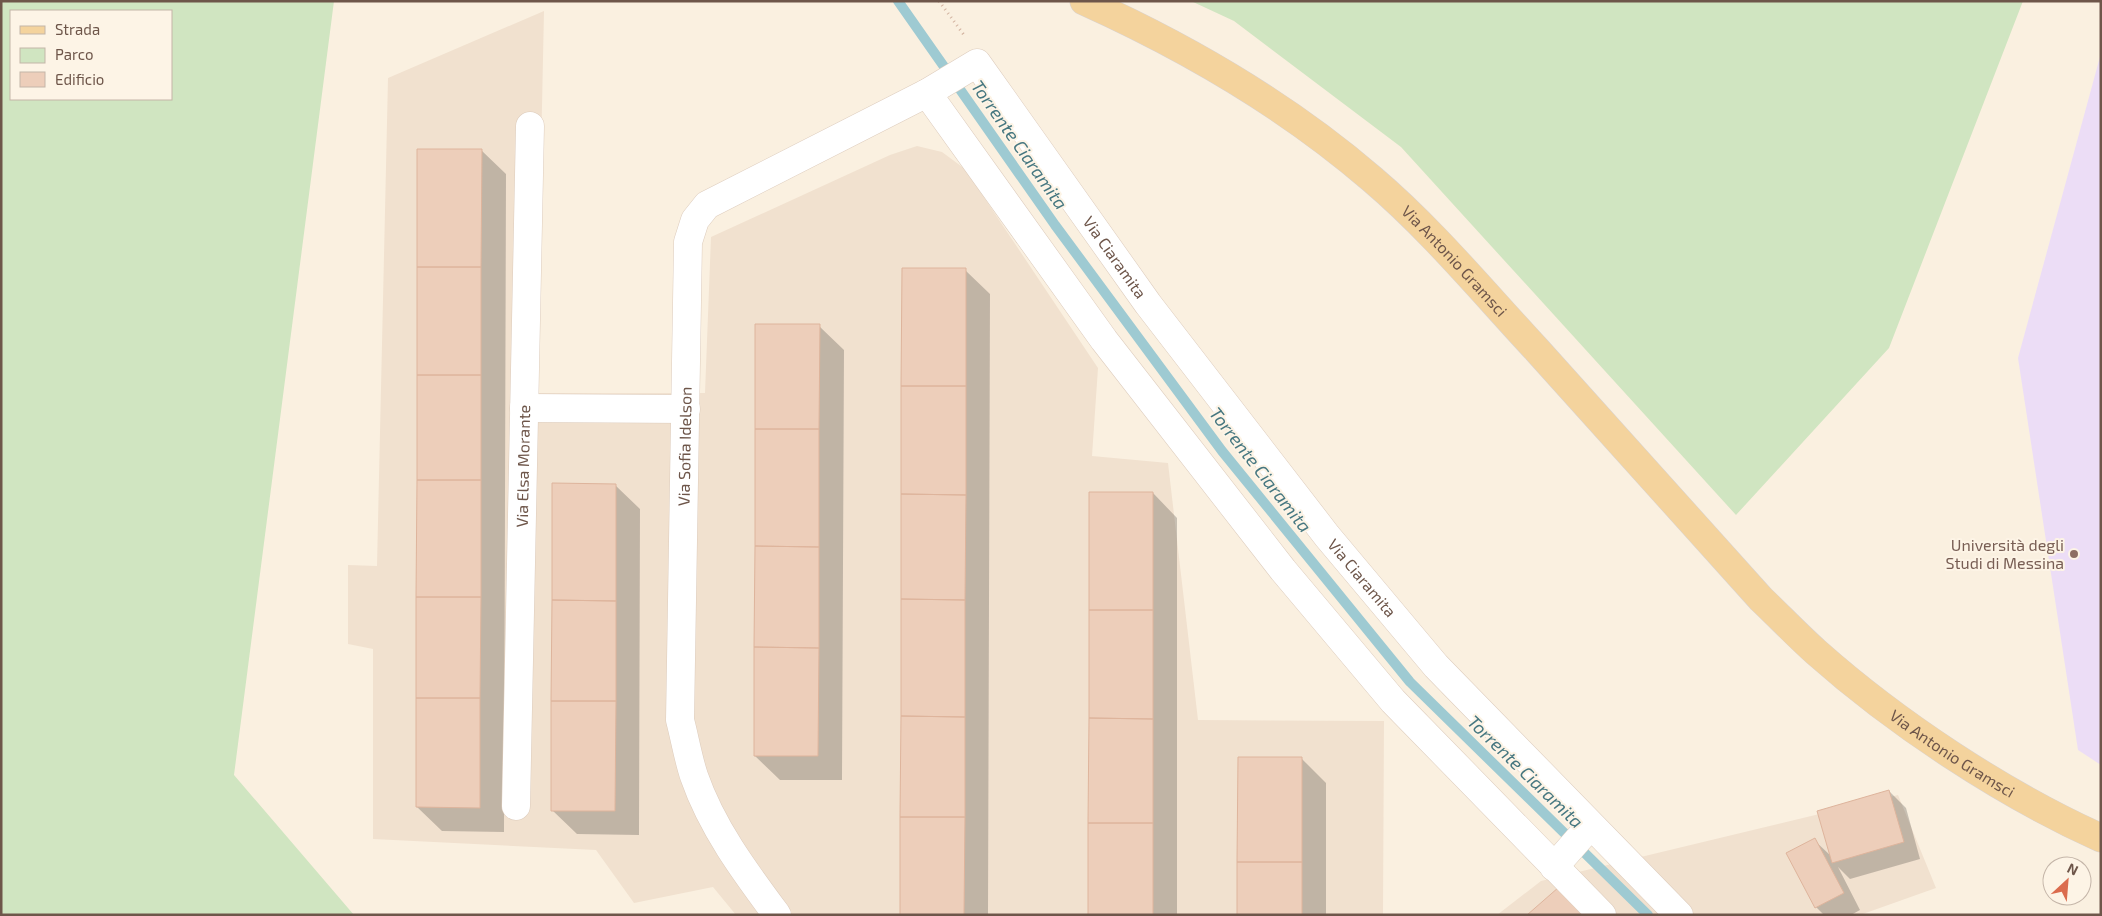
<svg xmlns="http://www.w3.org/2000/svg" width="2102" height="916" font-family="'Exo 2',sans-serif">
<style>
.residential{fill:#f1e1cf}
.education{fill:#ecddf6}
.green{fill:#d0e5c1;fill-rule:evenodd}
.shadow{fill:#0003}
.lines{fill:none;stroke-linecap:round;stroke-linejoin:round}
.stream{stroke:#9ecad2;stroke-width:10}
.building{fill:#edceba;stroke:#deb49c}
.minor-casing{stroke:#ddccbd;stroke-width:29}
.major-casing{stroke:#d9d3d0;stroke-width:29}
.path{stroke:#d1b19e;stroke-width:3;stroke-dasharray:1 4;stroke-linecap:butt}
.minor{stroke:#fff;stroke-width:28}
.major{stroke:#f4d39d;stroke-width:28}
.education-dot{fill:#8d6e63;stroke:#fdf4e6;stroke-width:2}
.labels{text-anchor:middle;stroke-width:4;stroke-linejoin:round;paint-order:stroke}
.street-label{font-size:16px;fill:#6e564a;stroke:#fdf4e6}
.education-label{font-size:16px;fill:#785e54;stroke:#fdf4e6;text-anchor:end}
.water-label{font-size:18px;font-style:italic;fill:#467780;stroke:#fdf4e6}
</style>
<rect width="100%" height="100%" fill="#faf0e0"/>
<!-- residential -->
<path class="residential" d="M 544,11 L 536,393 L 705,393 L 711,237 L 890,155 L 917,146 L 942,152 L 965,169 L 1098,368 L 1092,456 L 1168,463 L 1198,720 L 1384,721 L 1383,915 L 736,915 L 713,887 L 634,903 L 596,850 L 373,839 L 373,649 L 348,644 L 348,565 L 377,566 L 388,78 Z
M 1898,795 L 1936,888 L 1860,915 L 1497,915 L 1541,881 Z"/>
<!-- education -->
<path class="education" d="M 2101,53 L 2101,765 L 2078,750 L 2018,358 Z"/>
<!-- green -->
<path class="green" d="M 1,1 L 334,1 L 234,775 L 354,915 L 1,915 ZM 11,11 L 171,11 L 171,99 L 11,99 Z
M 1191,1 L 2023,1 L 1889,348 L 1736,515 L 1401,147 L 1234,21 Z"/>
<!-- shadow -->
<path class="shadow" d="M 481,150 L 506,174 L 504,832 L 442,831 L 417,807 Z
M 965,270 L 990,294 L 988,915 L 901,915 Z
M 819,326 L 844,350 L 842,780 L 780,780 L 755,756 Z
M 615,485 L 640,509 L 639,835 L 577,834 L 552,810 Z
M 1153,493 L 1177,518 L 1177,915 L 1089,915 Z
M 1302,759 L 1326,783 L 1326,915 L 1239,915 Z
M 1889,791 L 1906,808 L 1920,859 L 1850,879 L 1838,867 L 1860,910 L 1851,915 L 1824,915 L 1816,907 L 1814,840 L 1831,856 Z"/>
<g class="lines">
<!-- stream -->
<path class="stream" d="M 898,1 L 1055,225 L 1222,451 L 1410,682 L 1648,915"/>
</g>
<!-- building -->
<path class="building" d="M 417,149 L 482,149 L 481,267 L 417,267 Z
M 417,267 L 481,267 L 481,375 L 417,375 Z
M 902,268 L 966,268 L 966,386 L 901,386 Z
M 755,324 L 820,324 L 819,429 L 755,429 Z
M 417,375 L 481,375 L 481,480 L 417,480 Z
M 901,386 L 966,386 L 966,495 L 901,494 Z
M 755,429 L 819,429 L 819,547 L 755,546 Z
M 417,480 L 481,480 L 481,597 L 416,597 Z
M 552,483 L 616,484 L 616,601 L 552,600 Z
M 1089,492 L 1153,492 L 1153,610 L 1089,610 Z
M 901,494 L 966,495 L 965,600 L 901,599 Z
M 755,546 L 819,547 L 819,648 L 754,647 Z
M 416,597 L 481,597 L 480,698 L 416,698 Z
M 901,599 L 965,600 L 965,717 L 901,716 Z
M 552,600 L 616,601 L 616,701 L 551,701 Z
M 1089,610 L 1153,610 L 1153,719 L 1089,718 Z
M 754,647 L 819,648 L 818,756 L 754,756 Z
M 416,698 L 480,698 L 480,808 L 416,807 Z
M 551,701 L 616,701 L 615,811 L 551,811 Z
M 901,716 L 965,717 L 965,817 L 900,817 Z
M 1089,718 L 1153,719 L 1153,823 L 1088,823 Z
M 1238,757 L 1302,757 L 1302,862 L 1237,862 Z
M 1889,790 L 1904,842 L 1832,863 L 1817,811 Z
M 900,817 L 965,817 L 964,915 L 900,915 Z
M 1088,823 L 1153,823 L 1153,915 L 1088,915 Z
M 1815,838 L 1844,893 L 1815,908 L 1786,853 Z
M 1237,862 L 1302,862 L 1302,915 L 1237,915 Z
M 1559,887 L 1583,915 L 1527,915 Z"/>
<g class="lines">
<!-- minor casing -->
<g class="minor-casing">
<g id="minor">
<path d="M 927,93 L 1104,340 L 1283,570 L 1393,701 L 1602,915"/>
<path d="M 524,408 L 686,409"/>
<path id="s1" d="M 516,806 L 530,126"/>
<path d="M 1554,867 L 1590,826"/>
<path id="s2" d="M 777,915 C 745,872 712,828 694,776 C 688,758 685,739 680,720 L 688,242 L 695,220 L 707,205 L 927,93 L 977,63 L 1148,304 L 1327,536 L 1436,666 L 1679,915"/>
</g>
</g>
<!-- major casing -->
<g class="major-casing">
<g id="major">
<path id="s3" d="M 1084,1 C 1186,47 1286,105 1372,179 C 1432,230 1483,292 1537,350 C 1611,433 1686,516 1761,599 C 1779,616 1797,635 1816,652 C 1896,723 2003,794 2101,838"/>
</g>
</g>
<!-- path -->
<path class="path" d="M 939,1 L 964,35"/>
<!-- minor -->
<use href="#minor" class="minor"/>
<!-- major -->
<use href="#major" class="major"/>
</g>
<!-- markers -->
<circle class="education-dot" cx="2074" cy="554" r="5"/>
<g class="labels">
<!-- street labels -->
<g class="street-label">
<text dy="6" stroke="none"><textPath href="#s2" startOffset="1284">Via Ciaramita</textPath></text>
<text dy="6" stroke="none"><textPath href="#s3" startOffset="456">Via Antonio Gramsci</textPath></text>
<text dy="6" stroke="none"><textPath href="#s2" startOffset="494">Via Sofia Idelson</textPath></text>
<text dy="6" stroke="none"><textPath href="#s1" startOffset="340">Via Elsa Morante</textPath></text>
<text dy="6" stroke="none"><textPath href="#s2" startOffset="1689">Via Ciaramita</textPath></text>
<text dy="6" stroke="none"><textPath href="#s3" startOffset="1159">Via Antonio Gramsci</textPath></text>
</g>
<!-- education labels -->
<g class="education-label">
<text x="2064" y="551">Università degli<tspan x="2064" dy="18">Studi di Messina</tspan></text>
</g>
<!-- water labels -->
<g class="water-label">
<text transform="translate(1019 145) rotate(55)" y="6">Torrente Ciaramita</text>
<text transform="translate(1260 470) rotate(52)" y="6">Torrente Ciaramita</text>
<text transform="translate(1525 772) rotate(44)" y="6">Torrente Ciaramita</text>
</g>
</g>
<!-- border -->
<rect width="2102" height="916" fill="none" stroke="#6e564a" stroke-width="5"/>
<!-- legend -->
<rect x="10" y="10" width="162" height="90" fill="#fdf4e6" stroke="#c4b5a8"/>
<rect x="20" y="26" width="25" height="8" fill="#f4d39d" stroke="#c4b5a8"/>
<text x="55" y="35" font-size="15" fill="#6e564a">Strada</text>
<rect x="20" y="48" width="25" height="15" fill="#d0e5c1" stroke="#c4b5a8"/>
<text x="55" y="60" font-size="15" fill="#6e564a">Parco</text>
<rect x="20" y="72" width="25" height="15" fill="#edceba" stroke="#c4b5a8"/>
<text x="55" y="85" font-size="15" fill="#6e564a">Edificio</text>
<!-- north arrow -->
<g transform="translate(2067 881) rotate(26)"><circle r="24" fill="#fdf4e6" stroke="#c4b5a8"/>
<path d="M0-4L9 19L0 12L-9 19Z" fill="#db6c4e"/>
<text y="-8" font-size="14" font-weight="bold" text-anchor="middle" fill="#6e564a">N</text>
</g>
</svg>
